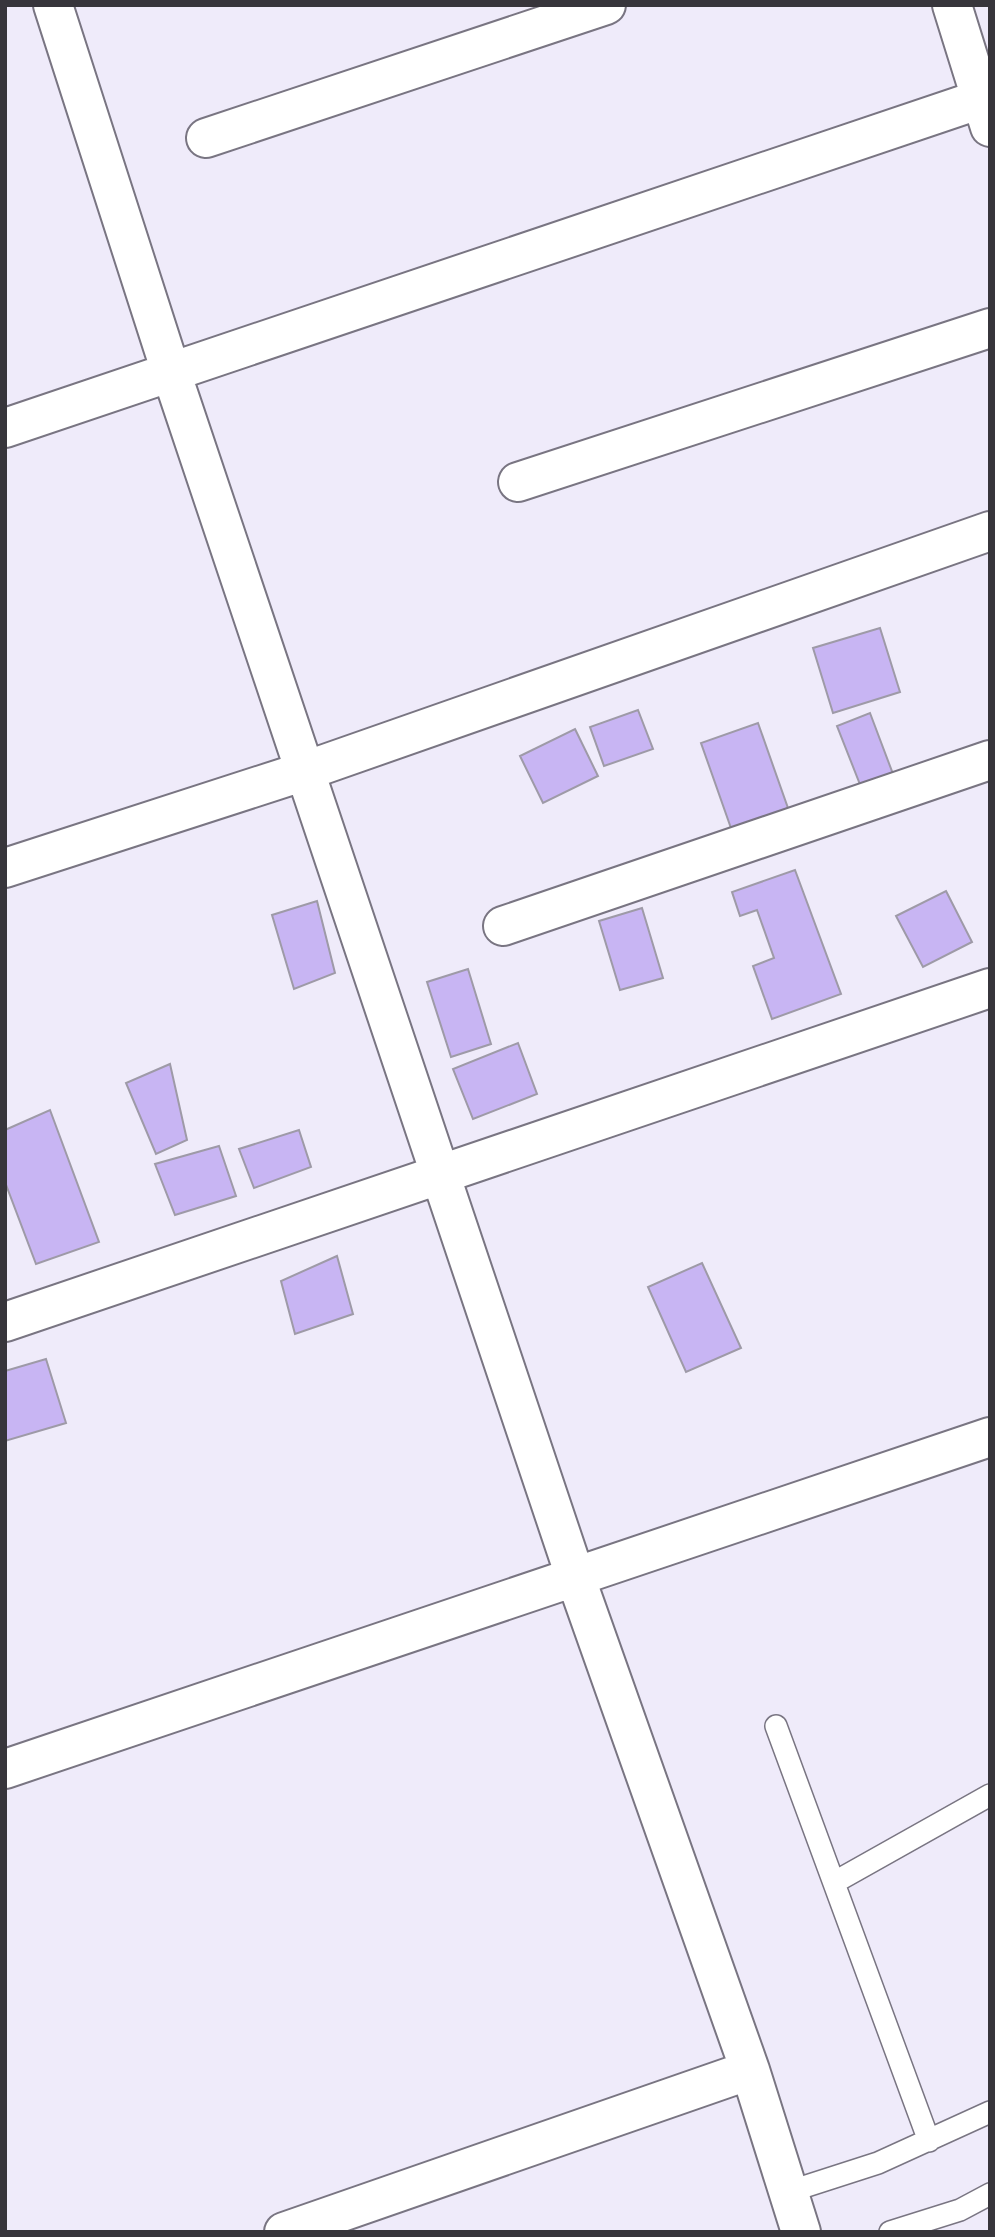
<svg xmlns="http://www.w3.org/2000/svg" width="995" height="2237" font-family="'Asap Condensed',sans-serif">
<style>
.building{fill:#c8b5f3;stroke:#9e9aa7;stroke-width:2}
.lines{fill:none;stroke-linecap:round;stroke-linejoin:round}
.lane-casing{stroke:#797582;stroke-width:24}
.street-casing{stroke:#797582;stroke-width:42}
.lane{stroke:#fff;stroke-width:21}
.street{stroke:#fff;stroke-width:38}
</style>
<rect width="100%" height="100%" fill="#efebfa"/>
<!-- building -->
<path class="building" d="M 880,628 L 900,692 L 833,713 L 813,648 Z
M 638,710 L 653,749 L 604,766 L 590,727 Z
M 870,713 L 893,774 L 861,787 L 837,726 Z
M 758,723 L 789,811 L 732,831 L 701,743 Z
M 575,729 L 598,776 L 543,803 L 520,756 Z
M 795,870 L 841,994 L 772,1019 L 753,966 L 774,958 L 757,910 L 740,916 L 732,892 Z
M 946,891 L 972,942 L 923,967 L 896,916 Z
M 317,901 L 335,973 L 294,989 L 272,915 Z
M 642,908 L 663,978 L 620,990 L 599,921 Z
M 468,969 L 491,1044 L 451,1057 L 427,982 Z
M 518,1043 L 537,1094 L 473,1119 L 453,1069 Z
M 170,1064 L 187,1140 L 156,1154 L 126,1083 Z
M 50,1110 L 99,1242 L 36,1264 L 5,1182 L 5,1130 Z
M 299,1130 L 311,1167 L 254,1188 L 239,1149 Z
M 219,1146 L 236,1196 L 175,1215 L 155,1164 Z
M 337,1256 L 353,1314 L 295,1334 L 281,1281 Z
M 702,1263 L 741,1348 L 686,1372 L 648,1287 Z
M 46,1359 L 66,1423 L 5,1441 L 5,1371 Z"/>
<g class="lines">
<!-- lane casing -->
<g class="lane-casing">
<path id="lane" d="M 776,1726 L 929,2141
M 835,1882 L 990,1795
M 788,2192 L 878,2163 L 990,2112
M 890,2232 L 960,2210 L 990,2194"/>
</g>
<!-- street casing -->
<g class="street-casing">
<path id="street" d="M 53,5 L 171,372 L 576,1579 L 750,2070 L 801,2232
M 952,5 L 990,127
M 206,138 L 606,5
M 5,428 L 990,96
M 518,482 L 990,328
M 5,868 L 305,771 L 990,531
M 503,926 L 990,760
M 5,1322 L 990,988
M 5,1769 L 990,1437
M 284,2232 L 750,2070"/>
</g>
<!-- lane -->
<use href="#lane" class="lane"/>
<!-- street -->
<use href="#street" class="street"/>
</g>
<!-- border -->
<rect width="995" height="2237" fill="none" stroke="#37353b" stroke-width="14"/>
</svg>
